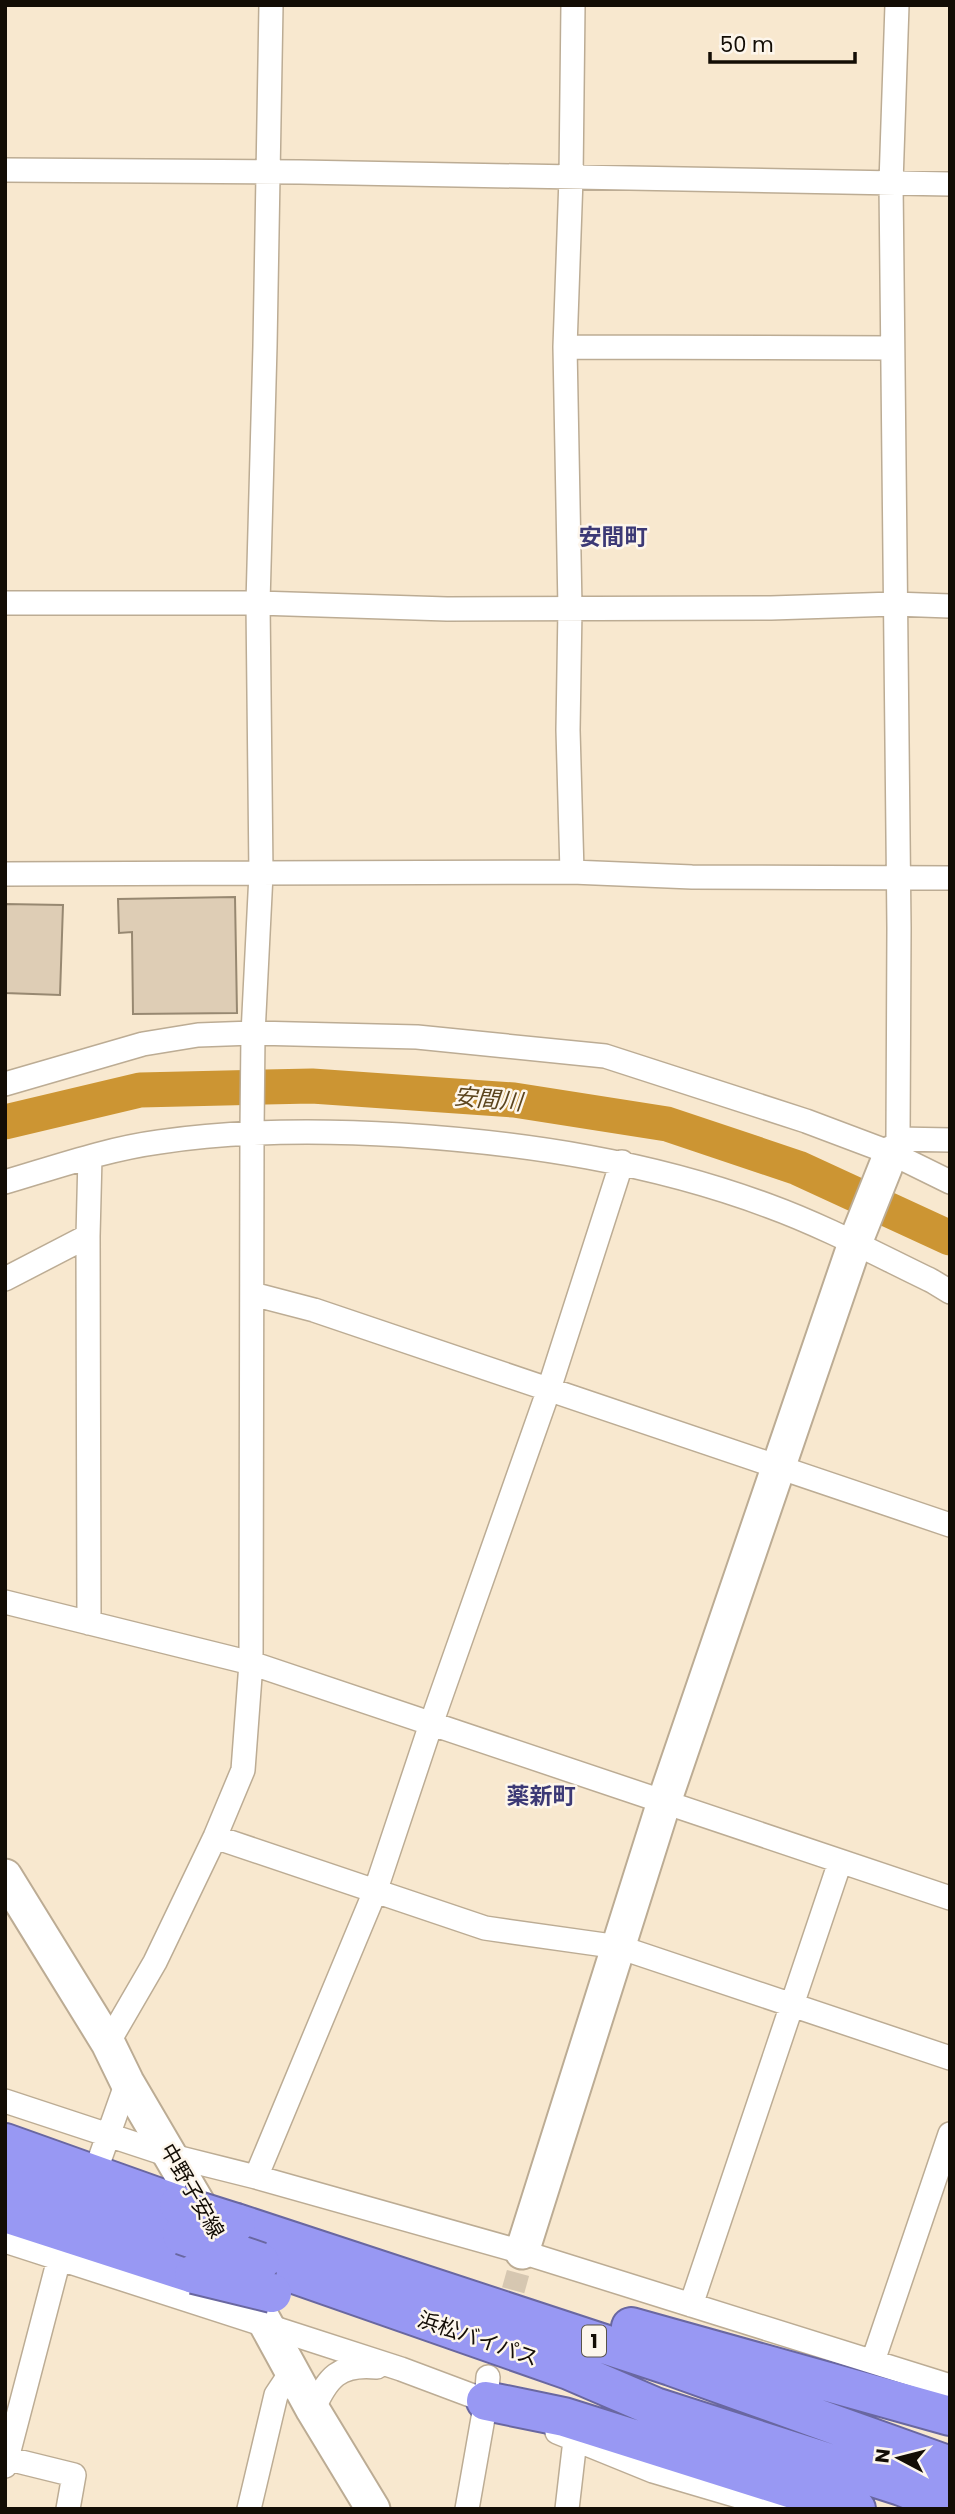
<svg xmlns="http://www.w3.org/2000/svg" width="955" height="2514" font-family="Poppins,'Noto Sans JP',sans-serif">
<style>
.lines{fill:none;stroke-linecap:round;stroke-linejoin:round}
.river{stroke:#cc9533;stroke-width:35}
.building{fill:#decdb5;stroke:#978871;stroke-width:2}
.street-tunnel{stroke:#d6c7b1;stroke-width:23;stroke-dasharray:23 11;stroke-linecap:butt}
.street-casing{stroke:#bcac94;stroke-width:26}
.secondary-casing{stroke:#bcac94;stroke-width:37}
.highway-casing{stroke:#6967a0;stroke-width:42}
.street{stroke:#fff;stroke-width:23}
.secondary{stroke:#fff;stroke-width:33}
.highway{stroke:#9898f3;stroke-width:38}
.highway-bridge-casing{stroke:#6967a0;stroke-width:42;stroke-linecap:butt}
.highway-bridge{stroke:#9898f3;stroke-width:38}
.labels{text-anchor:middle;stroke-width:5;stroke-linejoin:round;paint-order:stroke}
.shield{fill:#fdf6ec;stroke:#59534a;stroke-width:2}
.shield-label{font-size:19px;font-weight:bold;fill:#130d05}
.street-label{font-size:21px;fill:#130d05;stroke:#fdf6ec}
.neighbourhood-label{font-size:23px;font-weight:bold;fill:#3c3975;stroke:#fdf6ec}
.water-label{font-size:23px;font-style:italic;fill:#5c451e;stroke:#fdf6ec}
</style>
<rect width="100%" height="100%" fill="#f8e8cf"/>
<g class="lines">
<!-- river -->
<path class="river" d="M 5,1122 L 140,1090 L 312,1086 L 514,1100 L 667,1124 L 798,1168 L 950,1238"/>
</g>
<!-- building -->
<path class="building" d="M 235,897 L 237,1013 L 133,1014 L 132,932 L 119,933 L 118,899 Z
M 5,904 L 63,905 L 60,995 L 5,993 Z"/>
<g class="lines">
<!-- street-tunnel -->
<path class="street-tunnel" d="M 504,2323 L 518,2273"/>
<!-- street casing -->
<g class="street-casing">
<path id="street" d="M 5,170 L 300,172 L 950,184
M 565,347 L 892,348
M 5,603 L 258,603 L 447,609 L 771,608 L 894,604 L 950,606
M 572,872 L 692,877 L 950,878
M 5,874 L 572,872 L 568,730 L 570,608 L 565,347 L 571,178 L 573,5
M 5,1084 L 143,1044 L 198,1035 L 253,1033 L 417,1037 L 605,1056 L 806,1121 L 891,1153 L 950,1182
M 898,1139 L 950,1140
M 891,1153 L 898,1139 L 899,928 L 891,183 L 897,5
M 5,1182 C 56,1167 107,1149 159,1142 C 239,1130 320,1130 401,1135 C 526,1143 651,1162 769,1206 C 824,1226 878,1255 932,1281 L 950,1292
M 5,1279 L 88,1236
M 253,1294 L 314,1310 L 950,1525
M 5,1602 L 251,1663 L 950,1898
M 89,1623 L 88,1236 L 90,1157
M 215,1837 L 485,1928 L 619,1947 L 950,2058
M 108,2043 L 155,1962 L 215,1837 L 243,1770 L 251,1663 L 252,1130 L 253,1034 L 261,874 L 258,603 L 265,346 L 271,5
M 5,2101 L 172,2156 L 256,2177 L 522,2252 L 950,2386
M 98,2164 L 127,2082
M 256,2177 L 376,1889 L 431,1724 L 549,1389 L 622,1162
M 5,2241 L 401,2369 L 497,2405
M 691,2305 L 840,1862
M 873,2361 L 950,2134
M 313,2410 C 327,2378 339,2363 377,2367
M 557,2432 L 653,2471 L 782,2509
M 5,2458 L 74,2475 L 68,2509
M 5,2466 L 59,2259 L 65,2244
M 249,2509 L 276,2395 L 292,2371
M 467,2509 L 486,2401 L 488,2377
M 567,2509 L 575,2440"/>
</g>
<!-- secondary casing -->
<g class="secondary-casing">
<path id="secondary" d="M 5,1876 L 108,2043 L 127,2082 L 212,2227
M 522,2252 L 664,1802 L 855,1243 L 891,1153
M 237,2271 L 313,2410 L 373,2509"/>
</g>
<!-- highway casing -->
<g class="highway-casing">
<path id="highway" d="M 5,2143 L 179,2205
M 5,2176 L 182,2235
M 5,2213 L 194,2274
M 236,2223 L 671,2366 L 950,2466
M 260,2262 L 569,2370 L 655,2407 L 901,2486 L 950,2505
M 631,2327 L 950,2416
M 486,2401 L 564,2417 L 856,2509"/>
</g>
<!-- street -->
<use href="#street" class="street"/>
<!-- secondary -->
<use href="#secondary" class="secondary"/>
<!-- highway -->
<use href="#highway" class="highway"/>
<!-- highway-bridge casing -->
<g class="highway-bridge-casing">
<path id="highway-bridge" d="M 179,2205 L 236,2223
M 182,2235 L 260,2262
M 194,2274 L 272,2293"/>
</g>
<!-- highway-bridge -->
<use href="#highway-bridge" class="highway-bridge"/>
</g>
<g class="labels">
<!-- shield labels -->
<rect class="shield" x="582" y="2325.5" width="24" height="31" rx="5"/>
<g class="shield-label">
<text x="594" y="2348">1</text>
</g>
<!-- street labels -->
<g class="street-label">
<text transform="translate(192 2191) rotate(60)" y="7">中野子安線</text>
<text transform="translate(478 2339) rotate(19)" y="7">浜松バイパス</text>
</g>
<!-- neighbourhood labels -->
<g class="neighbourhood-label">
<text x="613" y="545">安間町</text>
<text x="541" y="1804">薬新町</text>
</g>
<!-- water labels -->
<g class="water-label">
<text transform="translate(488 1099) rotate(5)" y="8">安間川</text>
</g>
</g>
<!-- border -->
<rect width="955" height="2514" fill="none" stroke="#130d05" stroke-width="14"/>
<!-- north arrow -->
<g transform="translate(899 2458) rotate(277)" stroke="#fdf6ec" stroke-width="5" paint-order="stroke">
<path d="M0-5L12 26L0 18L-12 26Z" fill="#130d05"/>
<text y="-10" font-size="19" font-weight="bold" text-anchor="middle" fill="#130d05">N</text>
</g>
<!-- scale -->
<path d="M710 52v10h145v-10" fill="none" stroke="#130d05" stroke-width="3.5"/>
<text x="720" y="52" font-size="21" fill="#130d05" stroke="#fdf6ec" stroke-width="5" paint-order="stroke">50 m</text>
</svg>
